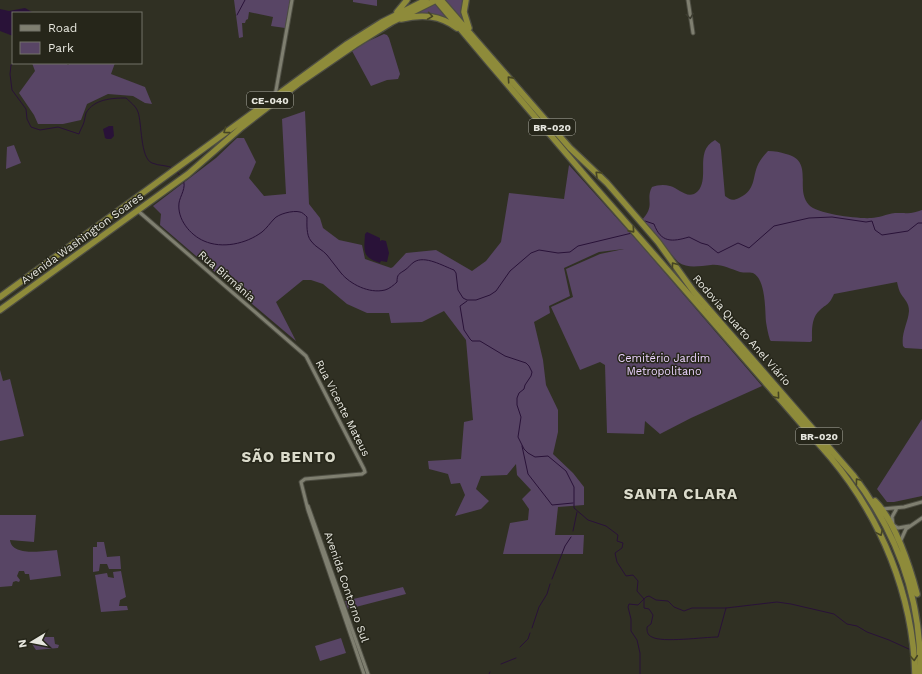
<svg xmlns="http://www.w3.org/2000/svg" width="922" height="674" font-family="'Work Sans',sans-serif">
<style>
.green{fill:#584565}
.water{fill:#291238}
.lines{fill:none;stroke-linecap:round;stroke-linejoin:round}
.stream{stroke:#291238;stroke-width:1}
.minor-casing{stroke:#4e4e43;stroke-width:5}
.highway-casing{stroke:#4e4e43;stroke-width:8}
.minor{stroke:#7f7f70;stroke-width:3}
.highway{stroke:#8e8b3a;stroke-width:5.5}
.oneway{stroke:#454424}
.oneway2{stroke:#3c3c30}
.labels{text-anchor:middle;stroke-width:3;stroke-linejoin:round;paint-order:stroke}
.shield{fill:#26261a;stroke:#adada4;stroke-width:1}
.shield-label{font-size:10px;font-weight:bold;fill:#e7e7df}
.street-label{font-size:11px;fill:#e7e7df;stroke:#26261a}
.park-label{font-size:11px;fill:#ead2fd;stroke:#26261a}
.district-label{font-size:15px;font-weight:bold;letter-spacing:1px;fill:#dbdbcb;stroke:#26261a}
</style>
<rect width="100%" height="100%" fill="#303023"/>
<!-- green -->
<path class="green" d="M 234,0 L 290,0 L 285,28 L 271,26 L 273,17 L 249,12 L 248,19 L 246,20 L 245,23 L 242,23 L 243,37 L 239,38 Z
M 353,0 L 377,0 L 377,6 L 353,2 Z
M 445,0 L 465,0 L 463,18 L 464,24 Z
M 436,3 L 454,23 L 409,15 Z
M 384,34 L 387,35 L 389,38 L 400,74 L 398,79 L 387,80 L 371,86 L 351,49 Z
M 32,63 L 66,63 L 68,65 L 70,63 L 115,63 L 111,74 L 145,87 L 152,104 L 145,103 L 133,96 L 108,94 L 87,104 L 81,120 L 63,124 L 38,124 L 34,115 L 19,93 L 35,71 Z
M 305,111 L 309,204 L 320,218 L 323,228 L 339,240 L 362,245 L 365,259 L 391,268 L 393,267 L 406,253 L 436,250 L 472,271 L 486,261 L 501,242 L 509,193 L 564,199 L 569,165 L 641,245 L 762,386 L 691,418 L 660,434 L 645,421 L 644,434 L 607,433 L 605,365 L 600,362 L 580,370 L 551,307 L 573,297 L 566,269 L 600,254 L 624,249 L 599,252 L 564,268 L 570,296 L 549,306 L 550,313 L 534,322 L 543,360 L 546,385 L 558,410 L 558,432 L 553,454 L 573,473 L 584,487 L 584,505 L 558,507 L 555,535 L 584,535 L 583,554 L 503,554 L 510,523 L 528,520 L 529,509 L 522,499 L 531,490 L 517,475 L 516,464 L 507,475 L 481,476 L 476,489 L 489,501 L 481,509 L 455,516 L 465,495 L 460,483 L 451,484 L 448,474 L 429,469 L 428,461 L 461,459 L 464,422 L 473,420 L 466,340 L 444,311 L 422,322 L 391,323 L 389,313 L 367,313 L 347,304 L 323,284 L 311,280 L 303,280 L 276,302 L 296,341 L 251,303 L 243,287 L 225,270 L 224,280 L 160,225 L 161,214 L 153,206 L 216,158 L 237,138 L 244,138 L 256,162 L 249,178 L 264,196 L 286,194 L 282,119 Z
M 715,140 L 720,144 L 721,150 L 725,196 C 730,200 733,201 739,198 C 758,189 751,175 760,161 C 762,158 765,154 768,151 C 775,151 780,152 786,154 C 815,161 794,189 809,205 C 817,214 859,219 871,218 C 879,218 886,214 895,213 C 898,213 901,213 904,213 C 910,214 916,212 922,210 L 922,349 L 905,348 L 903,346 C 901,333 908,323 909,311 C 909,303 905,300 901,294 C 899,291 898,286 897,282 L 834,294 C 829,305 828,303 820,310 C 811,318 812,330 812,341 L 810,342 L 771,341 L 770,340 C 768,334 767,328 766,322 C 765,311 766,279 753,273 C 749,272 744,273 740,272 C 730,269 722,264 711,265 C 699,266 688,269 678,262 L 642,220 C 656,205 645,200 652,187 C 657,185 664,184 670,186 C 679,188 688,201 698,191 C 710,177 694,151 715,140 Z
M 14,145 L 21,163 L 6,169 L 7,147 Z
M 0,370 L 3,381 L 10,379 L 24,436 L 0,441 Z
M 922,419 L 922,496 L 894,502 L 887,502 L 877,489 Z
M 0,515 L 36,515 L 34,542 L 10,540 C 12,557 44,551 57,550 L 61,576 L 30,580 L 29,574 L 25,574 L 24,571 L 19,571 L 17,576 L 20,580 L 19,582 L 16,581 L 13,582 L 12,586 L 0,587 Z
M 97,542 L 104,542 L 107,557 L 120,556 L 121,569 L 109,569 L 107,564 L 100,564 L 99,571 L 93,572 L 93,547 L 97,547 Z
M 121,571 L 126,597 L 120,600 L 119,606 L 127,606 L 128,610 L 101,612 L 95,575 L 107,573 L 108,577 L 114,578 L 113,572 Z
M 403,587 L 406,594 L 348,609 L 345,601 Z
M 41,637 L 54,637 L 55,644 L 59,645 L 58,648 L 36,650 L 32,644 L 36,642 L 38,638 Z
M 341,638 L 346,653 L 320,661 L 315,646 Z"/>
<!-- water -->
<path class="water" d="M 25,8 L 34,13 L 13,13 L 13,36 L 0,31 L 0,9 L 9,11 Z
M 109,126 L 113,126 L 114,136 L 111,139 L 107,139 L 105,138 L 103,129 Z
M 367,232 L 380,238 L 380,241 L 382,240 L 386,241 L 389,253 L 387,262 L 381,261 L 380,263 C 362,257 364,252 365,234 Z"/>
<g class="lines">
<!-- stream -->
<path class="stream" d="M 237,15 L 245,0
M 14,63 L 11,65 L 10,74 L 12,90 L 26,109 L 27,119 L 31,127 L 40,130 L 58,127 L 79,134 C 80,130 83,126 84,122 C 85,119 85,116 86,113 C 94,99 112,98 126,98 C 130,102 136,106 138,112 C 142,123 140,158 152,163 C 159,166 167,165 173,168
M 177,172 L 181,177
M 183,180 C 187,187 180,196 179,203 C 177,219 190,235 204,241 C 222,249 246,244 262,232 C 267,228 270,223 274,219 C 278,214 293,210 300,212 C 302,212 305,215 307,217 C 307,224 306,235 311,241 C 315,247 323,250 327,255 C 332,261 336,267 341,273 C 350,284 369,294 385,290 C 389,289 394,285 397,282 C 397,274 399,274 405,270 C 408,268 411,264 414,262 C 425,255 443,266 454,270 L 456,273 L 458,290 L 463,298 L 467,300 L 476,300 L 490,295 L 496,291 L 510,271 L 531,253 L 539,250 L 558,253 L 570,252 L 578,246 L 632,233
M 645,221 L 654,224 C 661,243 672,242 689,237 L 701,243 L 708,245 L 718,253 L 738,243 L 749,248 L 774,226 L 809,218 L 832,217 L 866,222 L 872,221 L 875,230 L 882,235 L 908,231 L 918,223 L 922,223
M 467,301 L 460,306 L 464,330 L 470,339 L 472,341 L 480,341 L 505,356 L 526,363 L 529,366 L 532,372 L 531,376 L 525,385 L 524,389 L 519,393 L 517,398 L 517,405 L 521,417 L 518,437 L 524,449 L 528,453 L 535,457 L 548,456 L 566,471 L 574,487 L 574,508 L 588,520 L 606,526 L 618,535 L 617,541 L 623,543 L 622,548 L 615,553 L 617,562 L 626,576 L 633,575 L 638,581 L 637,591 L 644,599 L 644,608 L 649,609 L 653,615 L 651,624 L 647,627 C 647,631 647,635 652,637 C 662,643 704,637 718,637 L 726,608
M 522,446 L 528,474 L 549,501 L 552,505 L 573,503
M 573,531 L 577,512
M 552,579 L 565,546 L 571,537
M 532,628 L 539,607 L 547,594 L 550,584
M 520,647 L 528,639 L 530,633
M 501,664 L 516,658
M 489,674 L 490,672
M 640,674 L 640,653 L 637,640 L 631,631 L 631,619 L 628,607 L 629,604 L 638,605 L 646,597 L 649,596 L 656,600 L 668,601 L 674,607 L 684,611 L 692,608 L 726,608 L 777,602 L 791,604 L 834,614 L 847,624 L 857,626 L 867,632 L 889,640 L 911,650"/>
<!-- minor casing -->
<g class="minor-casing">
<path id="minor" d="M 688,0 L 693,33
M 275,96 L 292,0
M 137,210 L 306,356 L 364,469 L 365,472 L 362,474 L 305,479 L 301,482 L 308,510 L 364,674
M 308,506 L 368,674
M 897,508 L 892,517 L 893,525 L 898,528 L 909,526
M 882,509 L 904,507 L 922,502
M 900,542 L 906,529 L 922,518"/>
</g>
<!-- highway casing -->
<g class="highway-casing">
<path id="highway" d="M 436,0 L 489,63 L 588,179 L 672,275 L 831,458 C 881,518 913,595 915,674
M 441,0 L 570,148 L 607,183 L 658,242 L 694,292 L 853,475 C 898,534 922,599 920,674
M 466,0 L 464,12 L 469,28
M 397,12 L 407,0
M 401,19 C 422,14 440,15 457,28
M 0,297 L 347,44 L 382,22 L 426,0
M 0,310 L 188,174 L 242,127 L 298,84 L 355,45 L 392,22 L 436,0
M 875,501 C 895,521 910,567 917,594"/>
</g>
<!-- minor -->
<use href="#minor" class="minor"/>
<!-- highway -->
<use href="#highway" class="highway"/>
</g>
<!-- one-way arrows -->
<defs><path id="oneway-chevron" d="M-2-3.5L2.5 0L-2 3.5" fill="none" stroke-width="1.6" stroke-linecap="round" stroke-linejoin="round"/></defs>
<g class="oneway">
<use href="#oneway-chevron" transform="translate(430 16) rotate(8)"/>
<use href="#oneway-chevron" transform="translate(510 79) rotate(-132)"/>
<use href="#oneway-chevron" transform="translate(226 131) rotate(144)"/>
<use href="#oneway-chevron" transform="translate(598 174) rotate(-136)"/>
<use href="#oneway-chevron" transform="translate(632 230) rotate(48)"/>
<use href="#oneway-chevron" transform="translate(674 265) rotate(-126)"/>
<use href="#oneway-chevron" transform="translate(777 396) rotate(50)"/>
<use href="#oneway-chevron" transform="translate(858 481) rotate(-127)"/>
<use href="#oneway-chevron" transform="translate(880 533) rotate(66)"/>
<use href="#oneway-chevron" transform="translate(914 658) rotate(85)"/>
</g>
<use class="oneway2" href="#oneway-chevron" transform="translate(690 16) rotate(82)"/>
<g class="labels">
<!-- shield labels -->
<g class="shield">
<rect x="247" y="92" width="46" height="16" rx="3"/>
<rect x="529" y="119" width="46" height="16" rx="3"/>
<rect x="796" y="428" width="46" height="16" rx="3"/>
</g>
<g class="shield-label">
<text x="270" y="104">CE-040</text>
<text x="552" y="131">BR-020</text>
<text x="819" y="440">BR-020</text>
</g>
<!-- street labels -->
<g class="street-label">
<text transform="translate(82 238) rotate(-36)" y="4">Avenida Washington Soares</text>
<text transform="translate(227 276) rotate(41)" y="4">Rua Birmânia</text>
<text transform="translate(742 330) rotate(49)" y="4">Rodovia Quarto Anel Viário</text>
<text transform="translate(343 408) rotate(63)" y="4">Rua Vicente Mateus</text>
<text transform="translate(347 587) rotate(71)" y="4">Avenida Contorno Sul</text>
</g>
<!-- park labels -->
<g class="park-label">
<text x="664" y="362">Cemitério Jardim<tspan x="664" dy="13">Metropolitano</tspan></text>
</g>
<!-- district labels -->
<g class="district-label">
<text x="289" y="462">SÃO BENTO</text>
<text x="681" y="499">SANTA CLARA</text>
</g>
</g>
<!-- legend -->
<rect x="12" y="12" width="130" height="52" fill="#26261a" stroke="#737369"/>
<rect x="20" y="25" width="20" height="6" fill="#7f7f70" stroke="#737369"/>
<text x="48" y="32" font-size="12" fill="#e7e7df">Road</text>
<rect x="20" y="42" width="20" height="12" fill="#584565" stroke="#737369"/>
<text x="48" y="52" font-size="12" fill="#e7e7df">Park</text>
<!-- north arrow -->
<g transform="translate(32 642) rotate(260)" stroke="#26261a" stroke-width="3" paint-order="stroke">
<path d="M0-3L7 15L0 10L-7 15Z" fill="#e7e7df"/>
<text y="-6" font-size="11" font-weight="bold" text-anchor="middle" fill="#e7e7df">N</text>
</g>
</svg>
